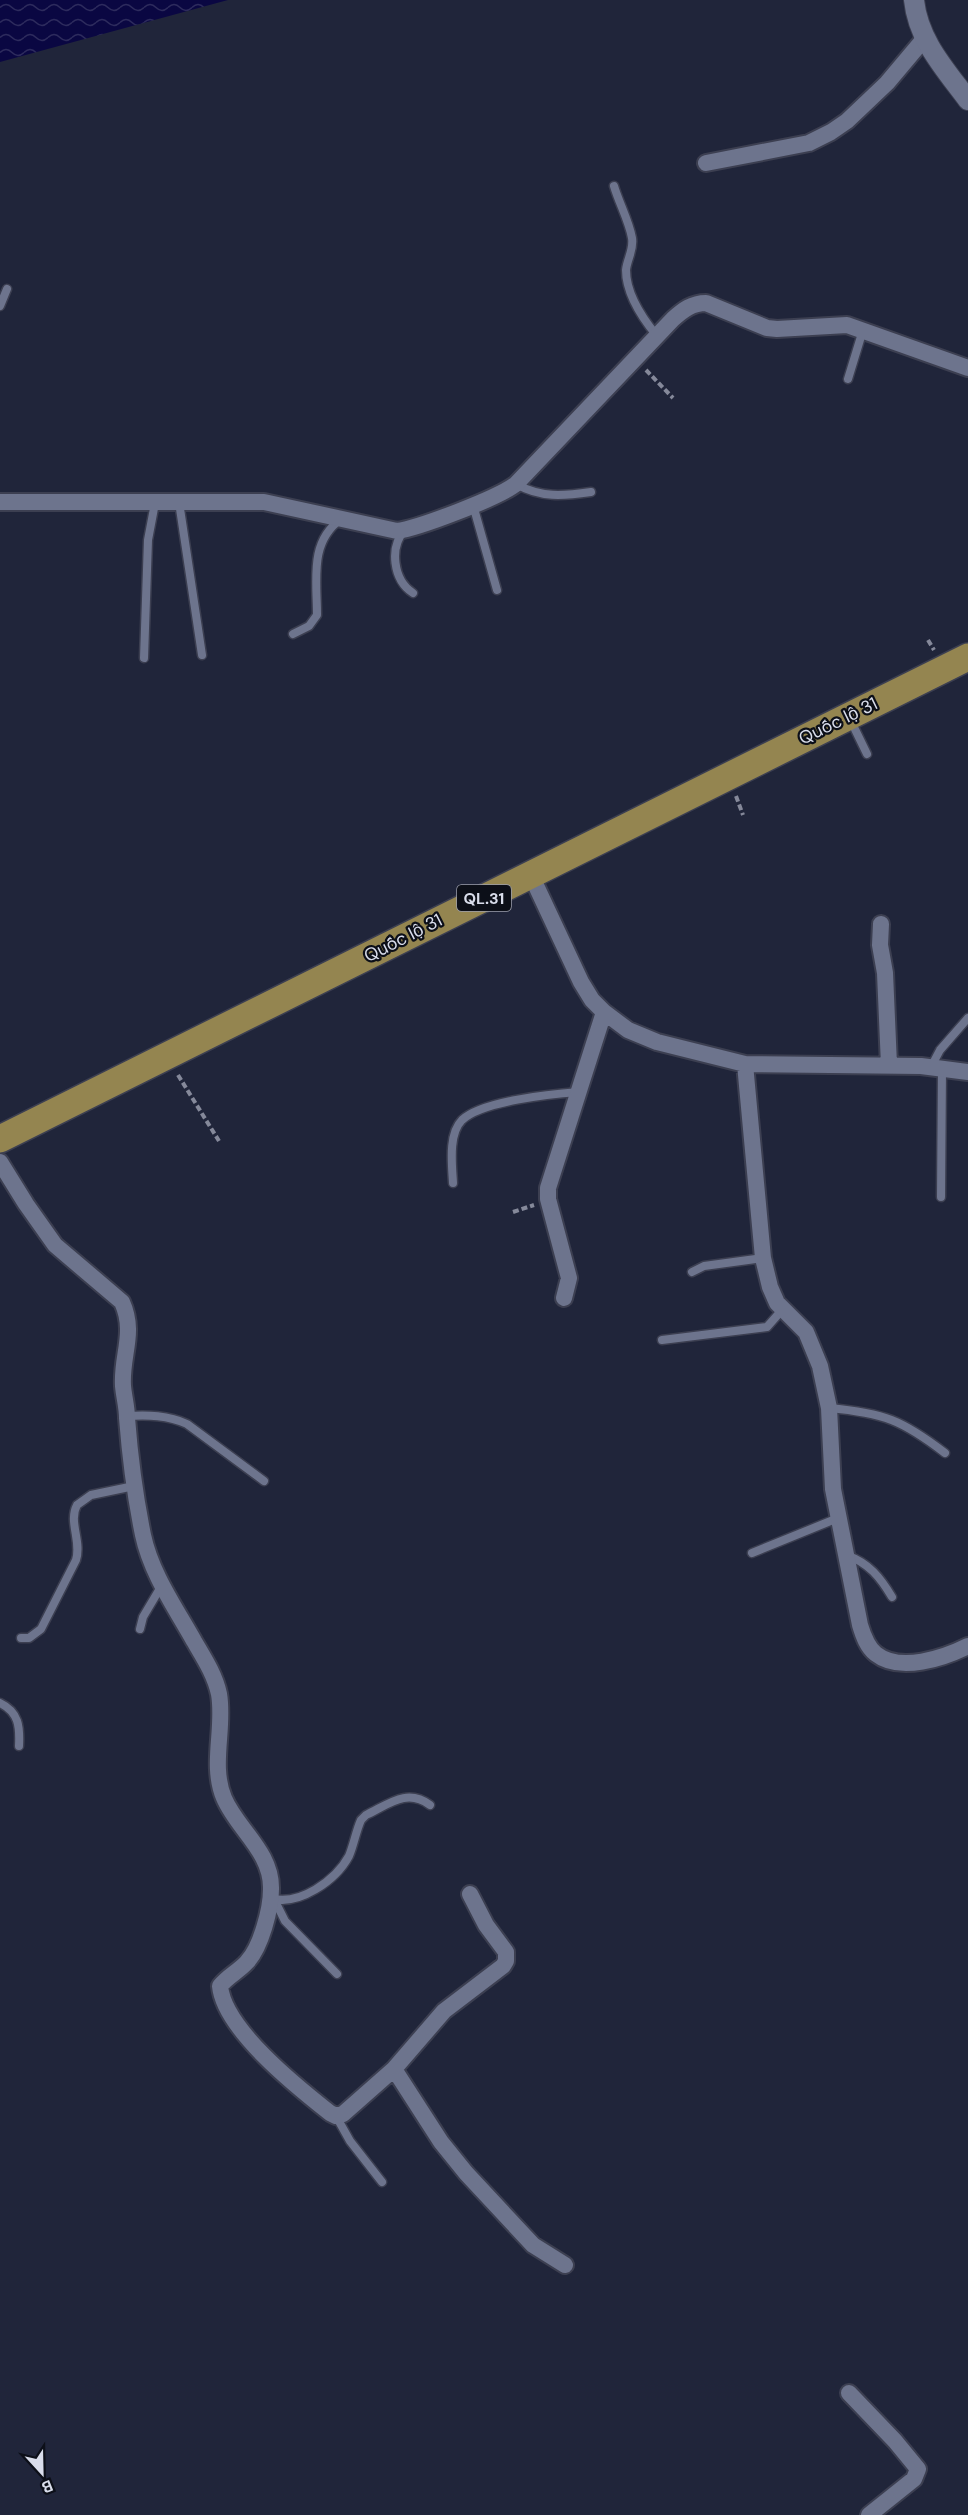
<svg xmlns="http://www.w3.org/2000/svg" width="968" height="2515" font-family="'DM Sans',sans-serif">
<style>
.water{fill:url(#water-waves)}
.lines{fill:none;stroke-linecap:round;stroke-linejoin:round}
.service-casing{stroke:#3c3f51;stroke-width:11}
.minor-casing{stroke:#3c3f51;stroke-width:20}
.tertiary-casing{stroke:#3c3f51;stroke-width:22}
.trunk-casing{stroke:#3c3f51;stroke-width:30}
.path{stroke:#85899a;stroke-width:4;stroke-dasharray:6 3;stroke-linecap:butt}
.service{stroke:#6d748d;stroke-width:8}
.minor{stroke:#6d748d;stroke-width:16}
.tertiary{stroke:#6d748d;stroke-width:20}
.trunk{stroke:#948550;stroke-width:27}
.labels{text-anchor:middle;stroke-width:4.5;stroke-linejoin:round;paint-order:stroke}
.shield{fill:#0c0f18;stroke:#9c9fac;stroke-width:1.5}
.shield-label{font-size:16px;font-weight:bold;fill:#d9ddeb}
.street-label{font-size:18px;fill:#d9ddeb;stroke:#0c0f18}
</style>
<defs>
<pattern id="water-waves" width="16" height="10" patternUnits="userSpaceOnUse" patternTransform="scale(1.5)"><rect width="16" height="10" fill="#0a0742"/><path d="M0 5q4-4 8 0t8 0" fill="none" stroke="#2d2b5d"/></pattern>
</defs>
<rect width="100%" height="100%" fill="#20253a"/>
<!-- water -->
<path class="water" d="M 0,0 L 228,0 L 0,62 Z"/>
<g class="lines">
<!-- service casing -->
<g class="service-casing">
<path id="service" d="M 614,186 C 619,203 629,221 632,238 C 634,250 627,259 626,270 C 626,293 643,319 657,336
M 0,306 L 7,289
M 848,379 L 863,330
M 516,484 C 541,498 563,496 591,492
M 179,502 L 202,655
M 473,505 L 497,590
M 405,530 C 389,547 393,580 413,593
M 293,634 L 309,626 L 317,615 C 317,580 309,542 341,519
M 144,658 L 148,540 L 155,503
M 850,719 L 867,754
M 931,1067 L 940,1050 L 968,1018
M 453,1183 C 452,1165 448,1134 462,1120 C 482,1101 551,1094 579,1092
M 941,1197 L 942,1069
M 692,1272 L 704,1266 L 763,1258
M 662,1340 L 767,1327 L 782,1310
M 829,1408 C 884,1413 902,1420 945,1453
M 127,1416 C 148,1415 168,1415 187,1424 L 264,1481
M 752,1553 L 838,1518
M 846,1555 C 869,1563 880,1577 892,1597
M 140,1629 L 143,1617 L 162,1585
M 21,1638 L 29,1638 L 41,1629 L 76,1560 C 82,1541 68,1522 77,1505 L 91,1495 L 134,1486
M 0,1703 C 19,1712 20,1727 19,1746
M 270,1898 C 299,1907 336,1880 349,1856 C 354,1844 356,1831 361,1820 L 366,1815 C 389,1804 407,1788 430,1805
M 274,1899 L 285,1921 L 337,1974
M 336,2116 L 350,2141 L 382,2182"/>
</g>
<!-- minor casing -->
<g class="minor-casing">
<path id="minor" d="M 706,163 L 809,143 L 831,132 L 847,121 L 887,83 L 924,39
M 0,502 L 264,502 L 397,531 C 419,528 498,498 516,484 L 673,319 C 683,310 692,303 706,303 L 767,328 L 777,329 L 847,325 L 968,368
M 531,875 L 581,982 L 592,1000 L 604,1012 L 628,1030 L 657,1042 L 745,1064 L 921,1066 L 968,1072
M 881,924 L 880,945 L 885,973 L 889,1065
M 745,1064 L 763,1258 L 770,1287 L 777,1303 L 806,1332 L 820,1366 L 829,1408 L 833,1489 L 860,1625 C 863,1635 867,1647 876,1654 C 900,1673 944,1658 968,1646
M 0,1162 L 26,1204 L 55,1245 L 122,1302 C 136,1333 121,1355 123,1386 C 124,1397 127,1407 127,1418 C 130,1457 135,1496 143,1535 C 151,1573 175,1607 194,1641 C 204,1658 215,1675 219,1694 C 225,1728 210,1765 224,1798 C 237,1829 272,1852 271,1889 C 271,1909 261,1947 247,1962 C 239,1971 228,1976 220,1986 C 224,2029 297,2087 330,2113 L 336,2116 L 343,2114 L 394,2069 L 444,2011 L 503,1966 L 506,1961 L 506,1952 L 486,1925 L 470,1894
M 564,1298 L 569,1278 L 548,1199 L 548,1188 L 604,1012
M 394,2069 L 441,2142 L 466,2173 L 533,2245 L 565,2265
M 849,2393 L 895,2441 L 918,2469 L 914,2479 L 869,2515"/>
</g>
<!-- tertiary casing -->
<g class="tertiary-casing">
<path id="tertiary" d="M 914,0 C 918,40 945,69 968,100"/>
</g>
<!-- trunk casing -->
<g class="trunk-casing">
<path id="trunk" d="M 0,1139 L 968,657"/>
</g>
<!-- path -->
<path class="path" d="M 646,370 L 673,398
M 928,640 L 934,650
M 736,796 L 743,815
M 178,1075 L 219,1141
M 513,1212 L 534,1205"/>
<!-- service -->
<use href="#service" class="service"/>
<!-- minor -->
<use href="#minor" class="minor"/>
<!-- tertiary -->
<use href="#tertiary" class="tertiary"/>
<!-- trunk -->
<use href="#trunk" class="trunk"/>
</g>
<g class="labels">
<!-- shield labels -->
<rect class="shield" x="457" y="885" width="54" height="26" rx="4.5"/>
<g class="shield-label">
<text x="484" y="904">QL.31</text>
</g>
<!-- street labels -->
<g class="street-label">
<text transform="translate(838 721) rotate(-26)" y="6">Quốc lộ 31</text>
<text transform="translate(403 938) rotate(-27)" y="6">Quốc lộ 31</text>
</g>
</g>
<!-- north arrow -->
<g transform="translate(42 2473) rotate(158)" stroke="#0c0f18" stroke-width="4.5" paint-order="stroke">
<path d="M0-4.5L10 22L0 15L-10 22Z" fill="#d9ddeb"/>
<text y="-9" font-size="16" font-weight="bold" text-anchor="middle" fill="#d9ddeb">B</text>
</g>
</svg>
